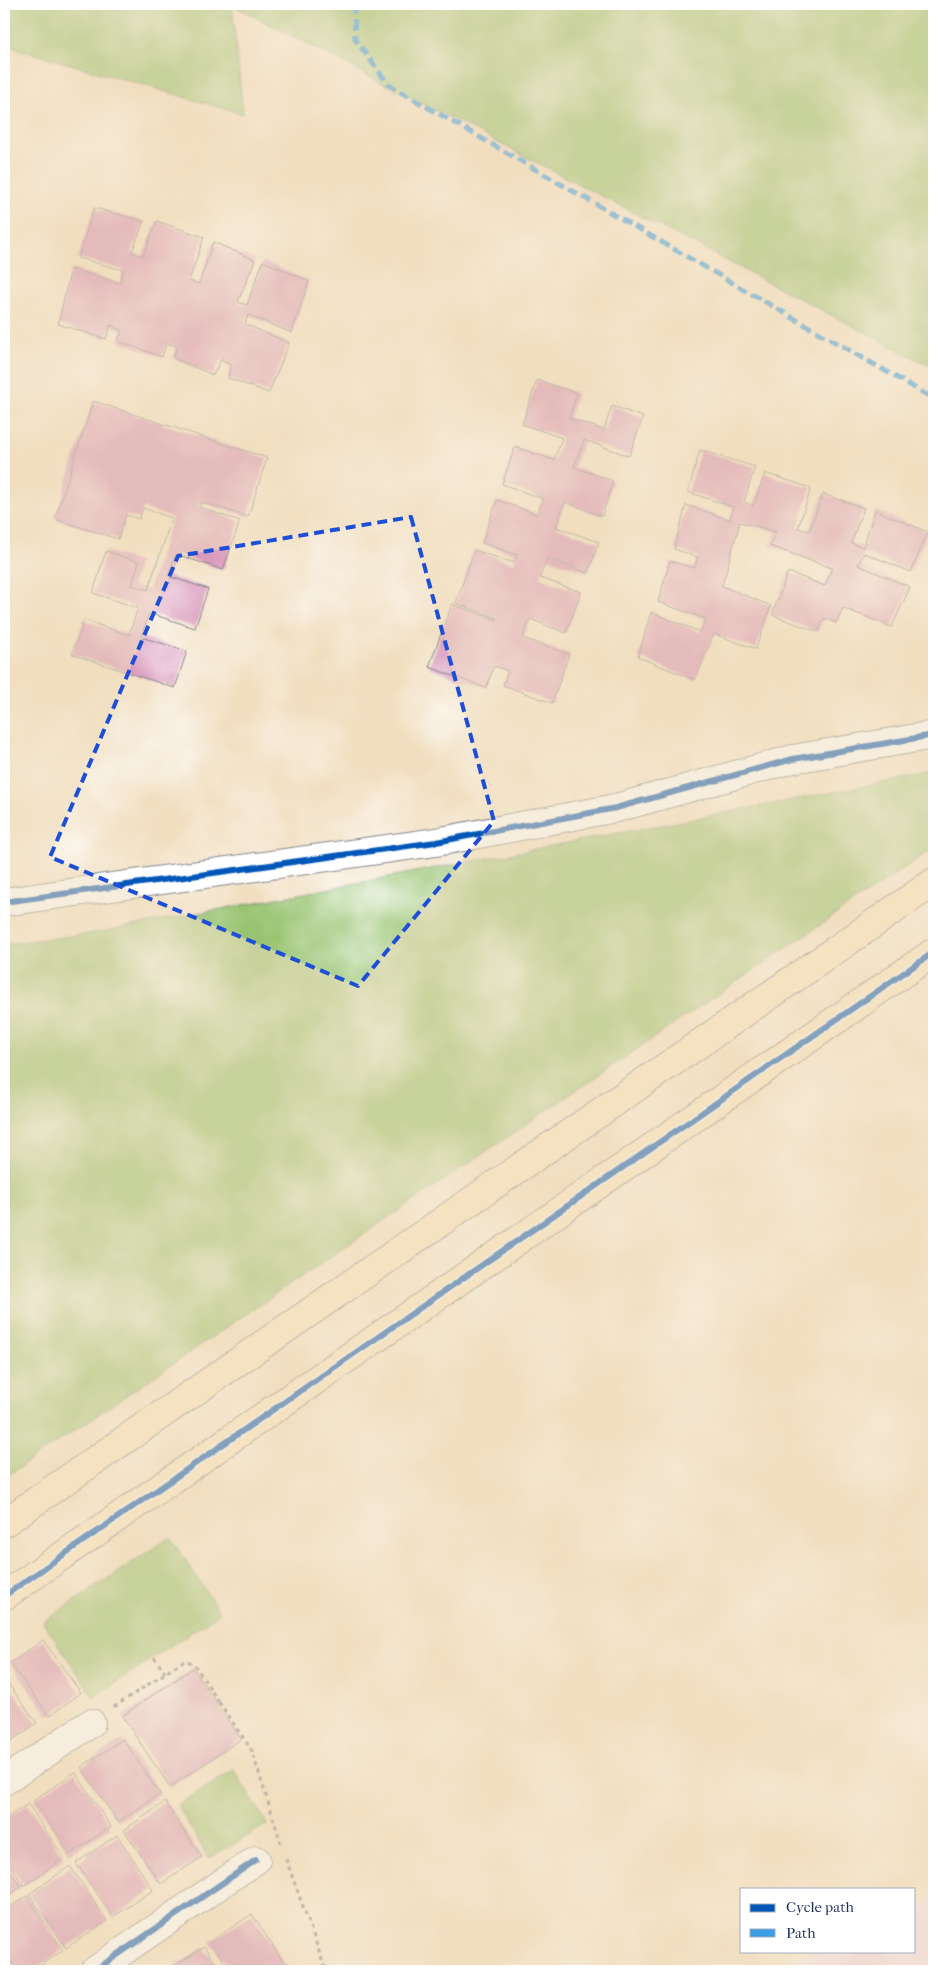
<svg xmlns="http://www.w3.org/2000/svg" width="938" height="1975" font-family="'IM FELL French Canon',serif">
<style>
.built{fill:#eed0e8}
.green{fill:#98c370;stroke:#5a7967}
.building{fill:#d691b5}
.lines{fill:none;stroke-linecap:round;stroke-linejoin:round}
.street-casing{stroke:#86868e;stroke-width:30}
.secondary-casing{stroke:#86868e;stroke-width:30}
.path{stroke:#86868e;stroke-width:3;stroke-dasharray:4 4;stroke-linecap:butt}
.street{stroke:#fff;stroke-width:28}
.secondary{stroke:#fbe6c4;stroke-width:28}
.quiet{stroke:#3b9de6;stroke-width:5;stroke-dasharray:10 5;stroke-linecap:butt}
.cycleway-casing{stroke:#fff;stroke-width:9}
.cycleway{stroke:#0057b8;stroke-width:6}
.marked{fill:none;stroke:#1d4ed8;stroke-width:4;stroke-dasharray:10 6;stroke-linejoin:round}
</style>
<rect width="100%" height="100%" fill="#fff"/>
<filter id="ink" filterUnits="userSpaceOnUse"><feTurbulence type="fractalNoise" baseFrequency=".02" numOctaves="2"/><feDisplacementMap in="SourceGraphic" scale="10" xChannelSelector="R" yChannelSelector="G"/><feConvolveMatrix kernelMatrix="1 2 1 2 8 2 1 2 1" color-interpolation-filters="sRGB"/></filter>
<filter id="wash" filterUnits="userSpaceOnUse"><feTurbulence type="fractalNoise" baseFrequency=".0096" numOctaves="4" result="noise"/><feDisplacementMap in="SourceGraphic" scale="20" xChannelSelector="R" yChannelSelector="G"/><feGaussianBlur stdDeviation="1.12" result="paint"/><feColorMatrix in="noise" values="0 0 0 0 0 0 0 0 0 0 0 0 0 0 0 0 0 1.4 0 .05"/><feComposite in="paint" operator="in"/></filter>
<g filter="url(#wash)">
<rect width="100%" height="100%" fill="#f1debf"/>
<!-- built -->
<path class="built" d="M 934,1898 L 934,1971 L 766,1971 L 812,1951 L 914,1951 L 914,1907 Z"/>
<!-- green -->
<path class="green" d="M 4,4 L 934,4 L 934,368 L 232,5 L 243,114 L 4,45 Z
M 934,773 L 934,848 L 4,1478 L 4,944 L 95,933 Z
M 170,1537 L 220,1613 L 94,1697 L 43,1622 Z
M 234,1770 L 267,1824 L 209,1859 L 177,1805 Z"/>
<g id="blocks">
<!-- building -->
<path class="building" d="M 94,208 L 144,221 L 132,252 L 143,256 L 157,221 L 204,237 L 189,281 L 199,284 L 213,242 L 255,260 L 238,302 L 247,305 L 263,261 L 309,281 L 292,333 L 248,315 L 245,324 L 289,343 L 269,393 L 228,378 L 230,365 L 221,360 L 213,375 L 173,358 L 177,346 L 166,343 L 162,357 L 118,341 L 122,331 L 111,325 L 106,339 L 58,324 L 71,269 L 120,283 L 123,270 L 78,258 Z
M 537,380 L 577,393 L 569,418 L 604,430 L 612,406 L 643,417 L 629,456 L 584,440 L 574,467 L 613,481 L 602,516 L 565,502 L 556,527 L 599,542 L 588,573 L 547,558 L 540,578 L 581,592 L 566,633 L 530,619 L 523,638 L 569,654 L 552,703 L 503,685 L 508,671 L 494,666 L 486,688 L 429,667 L 452,604 L 497,620 L 497,618 L 456,603 L 474,550 L 514,563 L 517,555 L 482,543 L 497,500 L 537,514 L 543,499 L 502,484 L 515,447 L 554,460 L 562,438 L 522,424 Z
M 93,401 L 267,458 L 248,517 L 201,502 L 199,507 L 240,521 L 223,570 L 176,554 L 168,576 L 208,589 L 195,628 L 149,613 L 141,637 L 187,651 L 175,688 L 72,654 L 84,620 L 129,635 L 138,608 L 93,593 L 106,551 L 139,562 L 132,585 L 148,590 L 172,518 L 143,508 L 139,519 L 126,515 L 118,539 L 55,519 Z
M 700,450 L 755,467 L 744,502 L 753,506 L 765,473 L 811,488 L 798,528 L 809,531 L 823,494 L 864,508 L 851,543 L 863,547 L 875,510 L 928,532 L 911,572 L 864,553 L 858,565 L 910,587 L 892,627 L 843,608 L 836,623 L 824,618 L 818,632 L 772,615 L 788,572 L 825,586 L 832,568 L 770,546 L 776,532 L 740,522 L 722,586 L 771,606 L 756,649 L 714,634 L 695,680 L 638,657 L 651,612 L 700,632 L 706,619 L 658,602 L 670,561 L 694,568 L 698,557 L 674,549 L 686,505 L 730,520 L 733,507 L 688,492 Z
M 43,1640 L 81,1693 L 49,1716 L 10,1663 Z
M 193,1668 L 241,1739 L 170,1787 L 122,1716 Z
M 4,1678 L 37,1723 L 4,1746 Z
M 123,1739 L 160,1794 L 118,1822 L 81,1767 Z
M 75,1772 L 111,1827 L 70,1854 L 34,1800 Z
M 165,1802 L 202,1857 L 161,1884 L 124,1830 Z
M 28,1804 L 64,1858 L 24,1886 L 4,1856 L 4,1820 Z
M 117,1835 L 153,1890 L 113,1917 L 76,1863 Z
M 4,1861 L 21,1887 L 4,1899 Z
M 70,1866 L 107,1921 L 66,1948 L 29,1894 Z
M 27,1896 L 63,1950 L 32,1971 L 17,1971 L 4,1951 L 4,1911 Z
M 252,1914 L 288,1969 L 284,1971 L 231,1971 L 210,1942 Z
M 204,1947 L 220,1971 L 167,1971 Z"/>
</g>
</g>
<g filter="url(#ink)">
<use href="#blocks" fill-opacity="0" stroke="#86868e" stroke-width="1"/>
<g class="lines">
<!-- street casing -->
<g class="street-casing">
<path id="street" d="M 4,902 L 436,842 L 616,808 L 793,759 L 934,735
M 4,1781 L 91,1723
M 94,1971 L 256,1860"/>
</g>
<!-- secondary casing -->
<g class="secondary-casing">
<path id="secondary" d="M 4,1523 L 934,882
M 4,1596 L 934,952"/>
</g>
<!-- path -->
<path class="path" d="M 154,1657 L 165,1673
M 219,1702 L 252,1751 L 281,1843
M 114,1707 L 185,1660 L 194,1664 L 219,1702 L 218,1705
M 286,1859 L 326,1971"/>
<!-- street -->
<use href="#street" class="street"/>
<!-- secondary -->
<use href="#secondary" class="secondary"/>
<!-- quiet -->
<path class="quiet" d="M 354,4 L 355,39 L 389,85 L 934,399"/>
<!-- cycleway casing -->
<g class="cycleway-casing">
<path id="cycleway" d="M 4,902 L 436,842 L 616,808 L 793,759 L 934,735
M 4,1596 L 934,952
M 94,1971 L 256,1860"/>
</g>
<!-- cycleway -->
<use href="#cycleway" class="cycleway"/>
</g>
</g>
<!-- marked area -->
<path d="M0 0H938V1975H0ZM 411,517 L 494,821 L 358,986 L 50,857 L 178,556 Z" fill="#f1debf" fill-opacity=".55" fill-rule="evenodd"/>
<path class="marked" d="M 411,517 L 494,821 L 358,986 L 50,857 L 178,556 Z"/>
<!-- margin -->
<rect width="938" height="1975" fill="none" stroke="#fff" stroke-width="20"/>
<!-- legend -->
<rect x="740" y="1888" width="175" height="65" fill="#ffffff" stroke="#a4acbf"/>
<rect x="750" y="1904" width="25" height="8" fill="#0057b8" stroke="#a4acbf"/>
<text x="786" y="1912" font-size="15" fill="#1b2f5e">Cycle path</text>
<rect x="750" y="1929" width="25" height="8" fill="#3b9de6" stroke="#a4acbf"/>
<text x="786" y="1938" font-size="15" fill="#1b2f5e">Path</text>
</svg>
